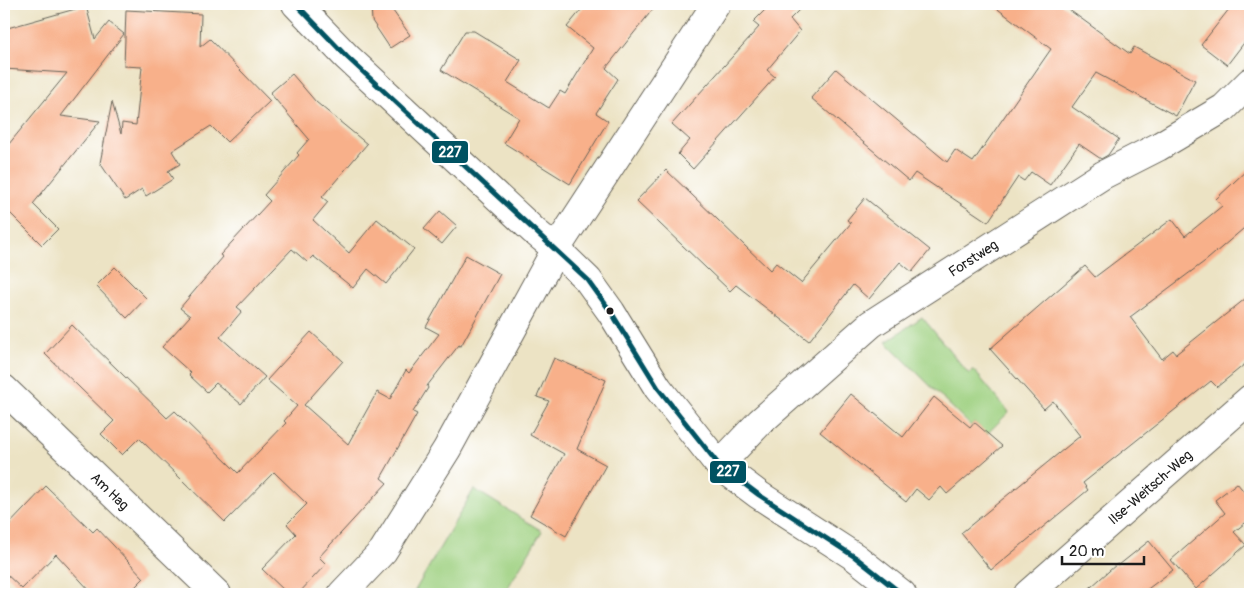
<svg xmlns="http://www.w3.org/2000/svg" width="1254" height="598" font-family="Pangolin,sans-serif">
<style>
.green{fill:#9ed080;stroke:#5d764e}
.building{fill:#f8b08a}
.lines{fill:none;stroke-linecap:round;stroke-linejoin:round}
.minor-casing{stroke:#656257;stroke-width:30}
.minor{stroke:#fff;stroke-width:28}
.bus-1-casing{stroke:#fff;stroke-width:9}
.bus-1{stroke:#005262;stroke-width:5}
.bus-dot{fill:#1c1c1c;stroke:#fff;stroke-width:2}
.labels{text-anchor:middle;stroke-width:4;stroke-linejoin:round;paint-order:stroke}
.street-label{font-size:14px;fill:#1c1c1c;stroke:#fff}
.line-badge{stroke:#fff;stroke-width:2}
.badge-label{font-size:14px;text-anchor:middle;font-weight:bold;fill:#fff}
</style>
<rect width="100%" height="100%" fill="#fff"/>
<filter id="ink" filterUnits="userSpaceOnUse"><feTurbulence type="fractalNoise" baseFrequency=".02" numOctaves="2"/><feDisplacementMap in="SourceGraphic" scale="10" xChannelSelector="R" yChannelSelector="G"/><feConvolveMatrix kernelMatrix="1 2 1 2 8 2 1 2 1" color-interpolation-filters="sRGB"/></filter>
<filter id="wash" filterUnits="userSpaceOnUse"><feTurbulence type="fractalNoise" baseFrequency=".0096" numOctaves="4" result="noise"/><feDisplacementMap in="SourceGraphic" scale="20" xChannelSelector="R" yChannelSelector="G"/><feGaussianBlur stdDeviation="1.12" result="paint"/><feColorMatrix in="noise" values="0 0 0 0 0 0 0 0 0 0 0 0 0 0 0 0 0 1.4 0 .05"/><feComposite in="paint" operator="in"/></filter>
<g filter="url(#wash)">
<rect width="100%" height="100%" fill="#ece3c4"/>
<!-- green -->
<path class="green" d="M 922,317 L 969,374 L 973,369 L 1009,412 L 987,434 L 974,422 L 971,426 L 886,342 Z
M 474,489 L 542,531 L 504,594 L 413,594 Z"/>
<g id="blocks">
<!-- building -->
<path class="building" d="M 371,4 L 388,4 L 410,35 L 390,48 L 372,21 Z
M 586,4 L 657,4 L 606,68 L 618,79 L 596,113 L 608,121 L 570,184 L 504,143 L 519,118 L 441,70 L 465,31 L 474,31 L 521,60 L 507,82 L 549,108 L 560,91 L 565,94 L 593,48 L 567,27 Z
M 771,4 L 805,4 L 790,19 L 800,31 L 767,70 L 775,77 L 693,169 L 678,154 L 690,140 L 672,124 L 759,27 L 753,22 Z
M 991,4 L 1061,4 L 1130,54 L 1134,47 L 1195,80 L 1176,116 L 1096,73 L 1072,107 L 1119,139 L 1108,155 L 1101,159 L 1079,144 L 1050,185 L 1031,172 L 1024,181 L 1018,177 L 988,222 L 915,173 L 909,181 L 811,98 L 836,69 L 947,162 L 955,150 L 973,162 L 1051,49 Z
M 1233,4 L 1250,4 L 1250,35 L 1227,65 L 1201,45 Z
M 86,6 L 95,39 L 109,22 L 124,34 L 61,116 L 100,121 L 33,204 L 58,229 L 42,245 L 4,207 L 4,150 L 67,73 L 4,69 L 4,29 Z
M 126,10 L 201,14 L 200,47 L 210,39 L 270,101 L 227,142 L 211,126 L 172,151 L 180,164 L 168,171 L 173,179 L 146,196 L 142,189 L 125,200 L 100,163 L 112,102 L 121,134 L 122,123 L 136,125 L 142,67 L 124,66 Z
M 292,74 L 316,102 L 367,144 L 322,197 L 328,202 L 313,220 L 349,253 L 377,219 L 414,249 L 386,284 L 368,269 L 353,288 L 313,256 L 307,262 L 292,249 L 237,307 L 242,311 L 220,337 L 265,377 L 241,404 L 216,383 L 207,392 L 189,375 L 191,373 L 162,347 L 190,316 L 180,308 L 223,257 L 220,255 L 270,201 L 264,195 L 299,155 L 297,153 L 309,139 L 270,93 Z
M 1250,167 L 1250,223 L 1208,259 L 1130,317 L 1162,359 L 1173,350 L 1176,354 L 1250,295 L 1250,360 L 1217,387 L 1211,381 L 1083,483 L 1088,490 L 991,570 L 961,533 L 1080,436 L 1053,401 L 1044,409 L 990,349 L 1085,266 L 1095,277 L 1172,219 L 1185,236 L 1222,206 L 1216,199 Z
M 666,170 L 770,270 L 776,263 L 801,283 L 851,223 L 847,220 L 865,198 L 930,250 L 912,272 L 900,262 L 869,299 L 853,285 L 809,341 L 736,285 L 730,291 L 636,201 Z
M 440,211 L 457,226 L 442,244 L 424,229 Z
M 466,255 L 500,274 L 461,346 L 459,345 L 427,386 L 428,388 L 413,412 L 417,414 L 381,478 L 387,483 L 319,557 L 326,564 L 298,594 L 288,594 L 262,569 L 296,534 L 287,524 L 307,504 L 274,472 L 225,522 L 139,438 L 122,455 L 101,434 L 114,421 L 45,354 L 72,325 L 167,418 L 175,411 L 238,473 L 286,423 L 284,421 L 297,406 L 267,380 L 311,332 L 343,361 L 304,405 L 348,444 L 377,392 L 390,399 L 406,370 L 409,373 L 439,334 L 426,327 Z
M 115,267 L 146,298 L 127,318 L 96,286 Z
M 554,358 L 606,380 L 577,449 L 606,465 L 566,536 L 530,515 L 564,454 L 530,435 L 549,401 L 537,397 Z
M 851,394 L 903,437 L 934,397 L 970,427 L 974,422 L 1002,446 L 947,494 L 941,487 L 929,500 L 916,489 L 906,502 L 820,432 Z
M 1237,483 L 1250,499 L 1250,519 L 1234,532 L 1246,545 L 1196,589 L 1171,560 L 1225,513 L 1215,500 Z
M 46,486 L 93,532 L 97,528 L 144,578 L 128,594 L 93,594 L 56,554 L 22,589 L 4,572 L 4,530 Z
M 1149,541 L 1173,570 L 1141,594 L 1083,594 L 1117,564 L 1119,565 Z"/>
</g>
</g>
<g filter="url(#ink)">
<use href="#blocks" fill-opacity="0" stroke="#656257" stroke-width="1"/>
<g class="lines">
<!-- minor casing -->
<g class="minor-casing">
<path id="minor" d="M 296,4 L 347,57 L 534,231 L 556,249 L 588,280 L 611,312 L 658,388 L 719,465 L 759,495 L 855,557 L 902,594
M 4,389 L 217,594
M 719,465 L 760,422 L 871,324 L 1103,175 L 1158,147 L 1224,108 L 1250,82
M 342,594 L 383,551 L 447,449 L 556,249 L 716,4
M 1028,594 L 1250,399"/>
</g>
<!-- minor -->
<use href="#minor" class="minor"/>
<!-- bus-1 casing -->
<g class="bus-1-casing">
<path id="bus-1" d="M 296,4 L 347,57 L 588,280 L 611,312 L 658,388 L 719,465 L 759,495 L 855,557 L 902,594"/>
</g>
<!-- bus-1 -->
<use href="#bus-1" class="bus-1"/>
</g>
</g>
<!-- markers -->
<circle class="bus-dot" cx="610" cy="311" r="4.5"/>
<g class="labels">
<!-- street labels -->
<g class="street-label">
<text transform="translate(973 258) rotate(-33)" y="5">Forstweg</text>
<text transform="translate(1150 487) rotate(-41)" y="5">Ilse-Weitsch-Weg</text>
<text transform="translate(110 491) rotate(44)" y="5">Am Hag</text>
</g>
</g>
<g class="line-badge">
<rect x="431" y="140" width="38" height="24" rx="5" fill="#005262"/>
<rect x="709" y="460" width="38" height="24" rx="5" fill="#005262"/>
</g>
<g class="badge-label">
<text x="450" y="157">227</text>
<text x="728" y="476">227</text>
</g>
<!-- margin -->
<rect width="1254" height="598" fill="none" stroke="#fff" stroke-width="20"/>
<!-- scale -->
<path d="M1062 556v8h82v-8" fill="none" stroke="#1c1c1c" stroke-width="2.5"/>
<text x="1069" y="556" font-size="15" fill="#1c1c1c" stroke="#ffffff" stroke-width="4" paint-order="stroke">20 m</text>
</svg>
